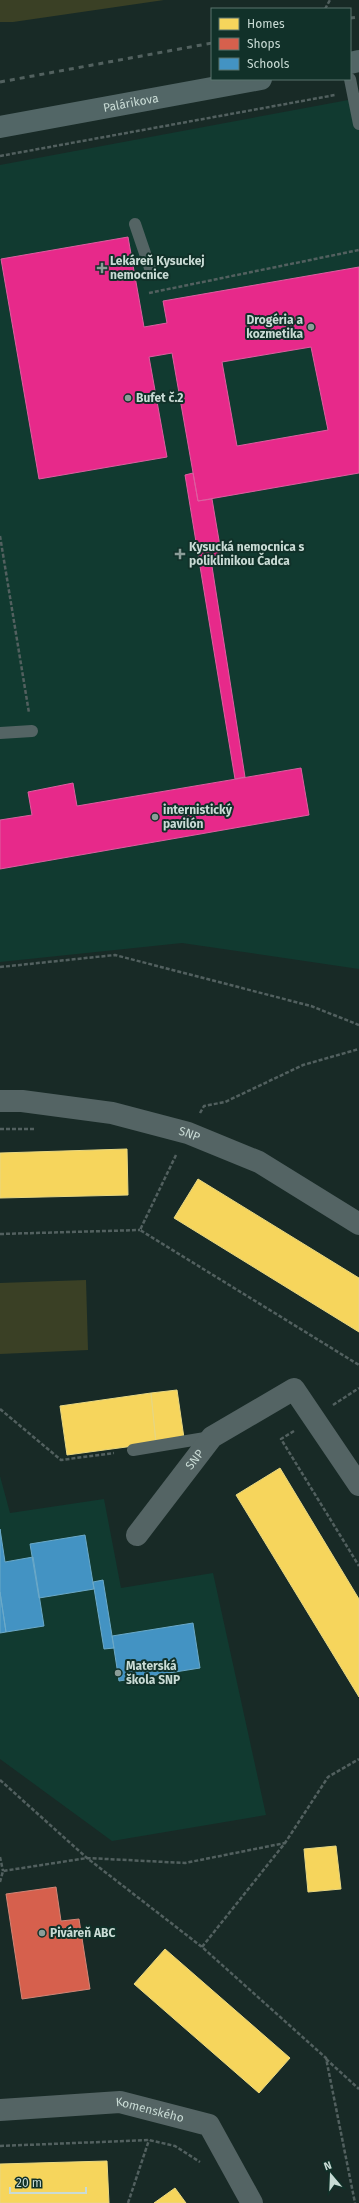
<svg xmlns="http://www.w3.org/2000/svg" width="359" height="2203" font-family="'Fira Sans',sans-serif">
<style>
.built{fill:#113a30}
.green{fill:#3a4025}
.homes{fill:#f6d55c;stroke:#e8d780}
.shops{fill:#d6604d;stroke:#d28576}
.schools{fill:#4393c3;stroke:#6ba9c8}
.health{fill:#e7298a;stroke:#de5ea0;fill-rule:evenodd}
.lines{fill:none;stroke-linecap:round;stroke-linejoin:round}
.path{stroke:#52605f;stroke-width:2.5;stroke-dasharray:4 2;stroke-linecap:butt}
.service{stroke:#546464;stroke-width:12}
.minor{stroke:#546464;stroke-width:22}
.secondary{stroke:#526666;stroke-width:22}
.rail{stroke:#52615f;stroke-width:3;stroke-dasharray:5 5;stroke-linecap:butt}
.poi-dot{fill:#8b9d98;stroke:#113129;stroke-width:1.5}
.labels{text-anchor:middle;stroke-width:4;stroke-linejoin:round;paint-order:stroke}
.street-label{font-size:12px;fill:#c9dbd5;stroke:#113129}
.poi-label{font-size:12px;font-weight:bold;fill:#c9dbd5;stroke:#113129;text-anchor:start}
</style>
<rect width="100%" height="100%" fill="#182a26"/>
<!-- built -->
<path class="built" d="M 359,98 L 359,969 L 182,943 L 0,962 L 0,165 Z
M 0,1476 L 10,1513 L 104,1499 L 121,1588 L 213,1573 L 266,1815 L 112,1841 L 0,1759 Z"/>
<!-- green -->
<path class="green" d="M 0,0 L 164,0 L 13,22 L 0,22 Z
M 86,1280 L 88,1350 L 0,1354 L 0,1283 Z"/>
<!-- homes -->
<path class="homes" d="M 127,1149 L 128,1195 L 0,1198 L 0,1153 Z
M 198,1179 L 359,1278 L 359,1332 L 174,1218 Z
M 177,1390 L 184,1438 L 156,1443 L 151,1393 Z
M 151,1393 L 156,1443 L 67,1455 L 60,1406 Z
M 280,1468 L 359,1599 L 359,1697 L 236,1495 Z
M 336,1846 L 341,1889 L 308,1892 L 304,1849 Z
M 165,1949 L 290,2058 L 259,2093 L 134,1984 Z
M 107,2161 L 109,2203 L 0,2203 L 0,2164 Z
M 175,2188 L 186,2203 L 154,2203 Z"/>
<!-- shops -->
<path class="shops" d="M 56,1887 L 61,1921 L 79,1919 L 90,1989 L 22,1999 L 6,1894 Z"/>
<!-- schools -->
<path class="schools" d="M 0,1529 L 5,1562 L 33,1557 L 44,1626 L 6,1632 L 0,1592 Z
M 85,1535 L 94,1589 L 39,1598 L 30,1544 Z
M 103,1580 L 114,1648 L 104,1649 L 93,1582 Z
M 0,1592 L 6,1632 L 0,1633 Z
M 193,1623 L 200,1668 L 119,1681 L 112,1636 Z"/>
<!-- health -->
<path class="health" d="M 128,237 L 144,327 L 167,323 L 163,301 L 359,267 L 359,473 L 198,501 L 172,353 L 149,357 L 167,457 L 39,479 L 1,259 ZM 311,347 L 328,430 L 237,446 L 222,362 Z
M 193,473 L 198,501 L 212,499 L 222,558 L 211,560 L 245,777 L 235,779 L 185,475 Z
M 301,768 L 309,815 L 0,869 L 0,820 L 32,815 L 28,792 L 73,783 L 77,806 Z"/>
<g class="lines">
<!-- path -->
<path class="path" d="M 325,9 L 330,0
M 0,156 L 335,95
M 149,293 L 359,250
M 0,536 L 29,713
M 0,967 L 115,955 L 311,1006 L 359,1025
M 200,1113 L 204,1106 L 225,1102 L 303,1065 L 359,1049
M 0,1129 L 35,1129
M 176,1155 L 140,1230 L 359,1365
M 0,1234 L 140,1230
M 333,1405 L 359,1388
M 0,1409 L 61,1460 L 114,1453
M 294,1431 L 281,1439 L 359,1566
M 0,1780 L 87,1858 L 202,1947 L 326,2058 L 355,2203
M 0,1857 L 3,1871
M 0,1882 L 3,1871 L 87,1858 L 185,1863 L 285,1843
M 202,1947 L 285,1843 L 328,1777 L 359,1759
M 326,2059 L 359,2089
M 0,2146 L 149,2140 L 175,2146 L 200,2162
M 128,2203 L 149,2140"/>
<!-- service -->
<path class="service" d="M 350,79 L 359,124
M 135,224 L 150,268
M 0,733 L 32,731
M 133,1450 L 211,1437"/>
<!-- minor -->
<g class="minor">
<path id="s1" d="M 0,1101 L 22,1101 L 112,1113 L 188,1133 L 259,1162 L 359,1224"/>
<path id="s2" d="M 137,1535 L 212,1437 L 294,1389 L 359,1485"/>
<path id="s3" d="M 0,2110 L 120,2102 L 209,2125 L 252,2203"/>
</g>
<!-- secondary -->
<g class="secondary">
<path d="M 350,63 L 359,61"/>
<path id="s4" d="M 0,127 L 261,79"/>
</g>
<!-- rail -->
<path class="rail" d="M 350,18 L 359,17
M 0,82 L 212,43"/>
</g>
<!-- markers -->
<g class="poi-dot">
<path d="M100 262h4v4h4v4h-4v4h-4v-4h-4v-4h4z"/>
<circle cx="311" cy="327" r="4"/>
<circle cx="128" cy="398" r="4"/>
<path d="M178 548h4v4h4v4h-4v4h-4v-4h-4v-4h4z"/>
<circle cx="155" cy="817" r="4"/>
<circle cx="118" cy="1673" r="4"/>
<circle cx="42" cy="1933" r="4"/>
</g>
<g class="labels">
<!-- street labels -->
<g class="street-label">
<text dy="4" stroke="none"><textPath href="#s4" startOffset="133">Palárikova</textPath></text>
<text dy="4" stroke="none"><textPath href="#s1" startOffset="193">SNP</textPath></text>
<text dy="4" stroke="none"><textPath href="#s2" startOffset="95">SNP</textPath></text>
<text dy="4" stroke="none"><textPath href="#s3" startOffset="151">Komenského</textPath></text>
</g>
<!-- poi labels -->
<g class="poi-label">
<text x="110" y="265">Lekáreň Kysuckej<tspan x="110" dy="14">nemocnice</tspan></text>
<text x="303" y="324" text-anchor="end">Drogéria a<tspan x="303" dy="14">kozmetika</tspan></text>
<text x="136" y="402">Bufet č.2</text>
<text x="189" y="551">Kysucká nemocnica s<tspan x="189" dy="14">poliklinikou Čadca</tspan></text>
<text x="163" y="814">internistický<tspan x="163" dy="14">pavilón</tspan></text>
<text x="126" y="1670">Materská<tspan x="126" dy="14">škola SNP</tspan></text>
<text x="50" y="1937">Piváreň ABC</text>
</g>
</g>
<!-- legend -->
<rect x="211" y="8" width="140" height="72" fill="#113129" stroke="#5b756e"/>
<rect x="219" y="18" width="20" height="12" fill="#f6d55c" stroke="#5b756e"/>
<text x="247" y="28" font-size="12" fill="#c9dbd5">Homes</text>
<rect x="219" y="38" width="20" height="12" fill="#d6604d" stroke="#5b756e"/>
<text x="247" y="48" font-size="12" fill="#c9dbd5">Shops</text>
<rect x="219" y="58" width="20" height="12" fill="#4393c3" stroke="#5b756e"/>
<text x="247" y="68" font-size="12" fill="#c9dbd5">Schools</text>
<!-- north arrow -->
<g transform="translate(331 2175) rotate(341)" stroke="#113129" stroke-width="3" paint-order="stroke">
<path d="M0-3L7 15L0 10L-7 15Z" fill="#c9dbd5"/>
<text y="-6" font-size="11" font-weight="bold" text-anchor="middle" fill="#c9dbd5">N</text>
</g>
<!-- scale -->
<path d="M10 2187v6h76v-6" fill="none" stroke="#c9dbd5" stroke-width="2"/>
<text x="16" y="2187" font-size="12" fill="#c9dbd5" stroke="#113129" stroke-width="3" paint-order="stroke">20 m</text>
</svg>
